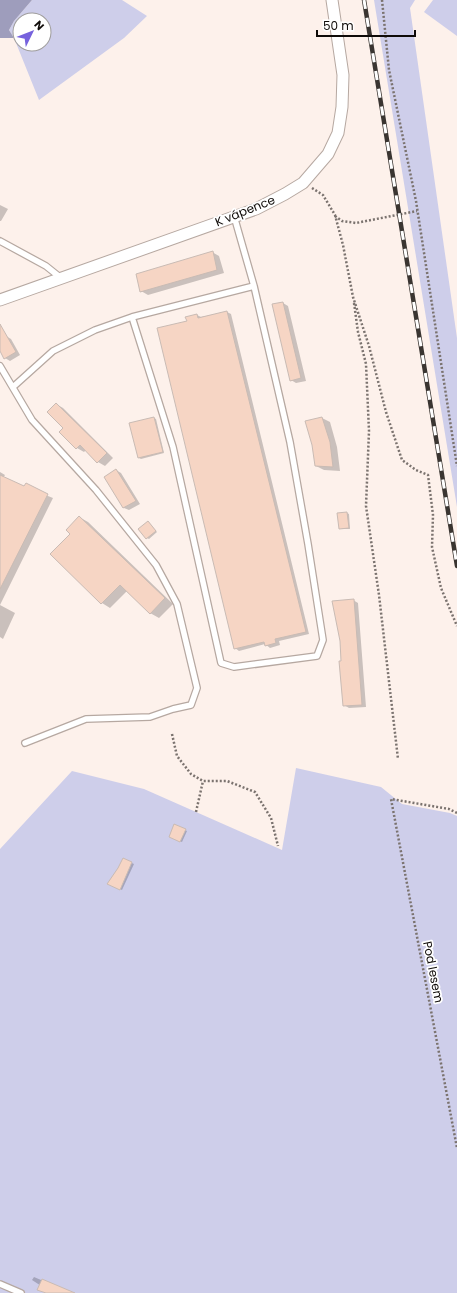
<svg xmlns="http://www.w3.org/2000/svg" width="457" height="1293" font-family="Poppins,sans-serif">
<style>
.green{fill:#ceceea;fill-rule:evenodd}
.water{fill:#9e9dbc}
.shadow{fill:#0003}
.building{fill:#f6d5c4;stroke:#c9bbb4}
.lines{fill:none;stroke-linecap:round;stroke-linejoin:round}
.lane-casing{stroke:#b6a8a1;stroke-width:8}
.street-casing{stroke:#b6a8a1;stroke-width:13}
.path{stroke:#7b736f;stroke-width:2.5;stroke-dasharray:2 2;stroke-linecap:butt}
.lane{stroke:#fff;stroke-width:5.5}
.street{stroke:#fff;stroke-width:11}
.rail-casing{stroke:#3a3531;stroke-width:4.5}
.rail{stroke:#fff;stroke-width:3;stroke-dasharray:9;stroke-linecap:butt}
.labels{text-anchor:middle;stroke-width:3.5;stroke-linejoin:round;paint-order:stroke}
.street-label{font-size:12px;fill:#0f0b08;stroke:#fff}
</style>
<rect width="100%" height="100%" fill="#fdf1eb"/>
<!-- green -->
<path class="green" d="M 32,0 L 122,0 L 147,16 L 124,38 L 39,100 L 14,38 L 9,30 L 14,21 ZM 20,20 L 44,20 L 44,44 L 20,44 Z
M 374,0 L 415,0 L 410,8 L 457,338 L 457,507 Z
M 433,0 L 457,0 L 457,36 L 424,12 Z
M 296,768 L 381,787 L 402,804 L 450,813 L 457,816 L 457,1293 L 0,1293 L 0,849 L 72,771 L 144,789 L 282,850 Z"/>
<!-- water -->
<path class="water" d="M 0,0 L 32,0 L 14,21 L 9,30 L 14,38 L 0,38 Z"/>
<!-- shadow -->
<path class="shadow" d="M 0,205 L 8,209 L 1,221 L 0,221 Z
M 212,252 L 219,256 L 224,273 L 148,295 L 141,291 Z
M 283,303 L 288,306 L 306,381 L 296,383 L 291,380 L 273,305 Z
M 227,312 L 231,314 L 309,634 L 279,641 L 280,645 L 270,648 L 265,644 L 239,651 L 235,648 L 188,322 L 197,315 L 201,317 Z
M 6,336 L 11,339 L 20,355 L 10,361 L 5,358 L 0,349 L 0,340 Z
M 56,404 L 63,408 L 113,458 L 105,466 L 98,462 L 86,450 L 84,452 L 77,448 L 64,428 Z
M 154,418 L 156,419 L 164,453 L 141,459 L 139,458 Z
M 322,418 L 330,422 L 337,447 L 340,471 L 324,470 L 316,466 Z
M 116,470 L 121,473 L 140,504 L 129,510 L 124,508 L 105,477 Z
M 0,472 L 5,475 L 3,478 L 53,498 L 0,605 L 15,613 L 3,639 L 0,637 Z
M 347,513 L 349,514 L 350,529 L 342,529 L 340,528 Z
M 79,517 L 88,522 L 173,604 L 159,618 L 150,613 L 127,591 L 110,608 L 102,603 Z
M 150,524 L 157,532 L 149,539 L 147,538 Z
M 353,600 L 358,603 L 366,707 L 349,708 L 344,705 L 342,661 Z
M 185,830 L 187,831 L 182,842 L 172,838 Z
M 123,859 L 134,864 L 122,890 L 108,883 L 119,868 Z
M 34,1277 L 67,1291 L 69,1293 L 52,1293 L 32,1280 Z"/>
<!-- building -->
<path class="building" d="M 213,251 L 217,270 L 140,292 L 136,274 Z
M 283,302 L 301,378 L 290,381 L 272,304 Z
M 227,311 L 306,632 L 275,639 L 276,643 L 265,646 L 264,642 L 234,649 L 157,328 L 187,321 L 185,317 L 197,314 L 198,318 Z
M 0,324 L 16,352 L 4,359 L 0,351 Z
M 56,403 L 107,453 L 97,463 L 80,445 L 76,449 L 59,432 L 63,428 L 47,412 Z
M 154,417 L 163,452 L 138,458 L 129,423 Z
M 322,417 L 330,442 L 333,467 L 315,466 L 312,445 L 305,421 Z
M 116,469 L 136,501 L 123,508 L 104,477 Z
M 0,475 L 24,486 L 26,483 L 48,494 L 0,589 Z
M 347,512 L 349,528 L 339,529 L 337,513 Z
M 79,516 L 165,598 L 150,614 L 120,585 L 101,604 L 50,554 L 70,534 L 66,530 Z
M 148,521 L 156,531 L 146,539 L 138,529 Z
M 354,599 L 362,705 L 343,706 L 339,661 L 341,661 L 340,641 L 332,601 Z
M 174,824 L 186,829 L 180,842 L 169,837 Z
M 123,858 L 132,862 L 120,890 L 107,884 L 118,868 Z
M 42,1279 L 75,1293 L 46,1293 L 37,1290 Z"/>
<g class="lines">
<!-- lane casing -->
<g class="lane-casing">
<path id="lane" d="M 234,216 L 254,286
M 0,241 L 46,266 L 61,278
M 0,366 L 32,420 L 96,490 L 156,565 L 177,604 L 197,688 L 191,705 L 173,709 L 150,717 L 86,719 L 25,743
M 13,387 L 53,351 L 95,330 L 132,317 L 254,286 L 290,442 L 308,544 L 323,640 L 317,656 L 234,667 L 221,663 L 173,447 L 132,317
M 0,1284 L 21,1293"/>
</g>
<!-- street casing -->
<g class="street-casing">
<path id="street" d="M 0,300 L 256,209 L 285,194 L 303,183 L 328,154 L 338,133 L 342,107 L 343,75 L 332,0"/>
</g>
<!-- path -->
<path class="path" d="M 382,0 L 389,70 L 416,201 L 457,466
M 312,188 L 323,195 L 335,215 L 343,245 L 353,297 L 369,346 L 386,412 L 402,460 L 416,470 L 428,475 L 433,515 L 432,547 L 441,588 L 457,626
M 335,216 L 342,221 L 356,223 L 417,211
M 354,303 L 358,332 L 366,364 L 369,431 L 366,506 L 379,595 L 398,759
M 172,734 L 177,756 L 191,774 L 203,781 L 227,781 L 255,792 L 271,818 L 278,846
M 196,812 L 203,781
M 457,813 L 449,809 L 391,799 L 457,1148"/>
<!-- lane -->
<use href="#lane" class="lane"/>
<!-- street -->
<use href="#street" class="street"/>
<!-- rail casing -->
<g class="rail-casing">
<path id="rail" d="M 364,0 L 457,566"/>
</g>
<!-- rail -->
<use href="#rail" class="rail"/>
</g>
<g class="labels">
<!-- street labels -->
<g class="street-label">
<text transform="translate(245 211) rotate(-22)" y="4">K vápence</text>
<text transform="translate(433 972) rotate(79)" y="4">Pod lesem</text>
</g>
</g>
<!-- north arrow -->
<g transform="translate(32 32) rotate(47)"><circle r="19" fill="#ffffff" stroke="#9f9d9c"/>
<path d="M0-3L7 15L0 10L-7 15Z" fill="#7662dd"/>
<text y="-6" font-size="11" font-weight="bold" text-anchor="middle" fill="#0f0b08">N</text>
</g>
<!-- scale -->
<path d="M317 30v6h98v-6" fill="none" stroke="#0f0b08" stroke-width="2"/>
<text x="323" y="30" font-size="12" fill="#0f0b08" stroke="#ffffff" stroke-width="3" paint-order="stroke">50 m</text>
</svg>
